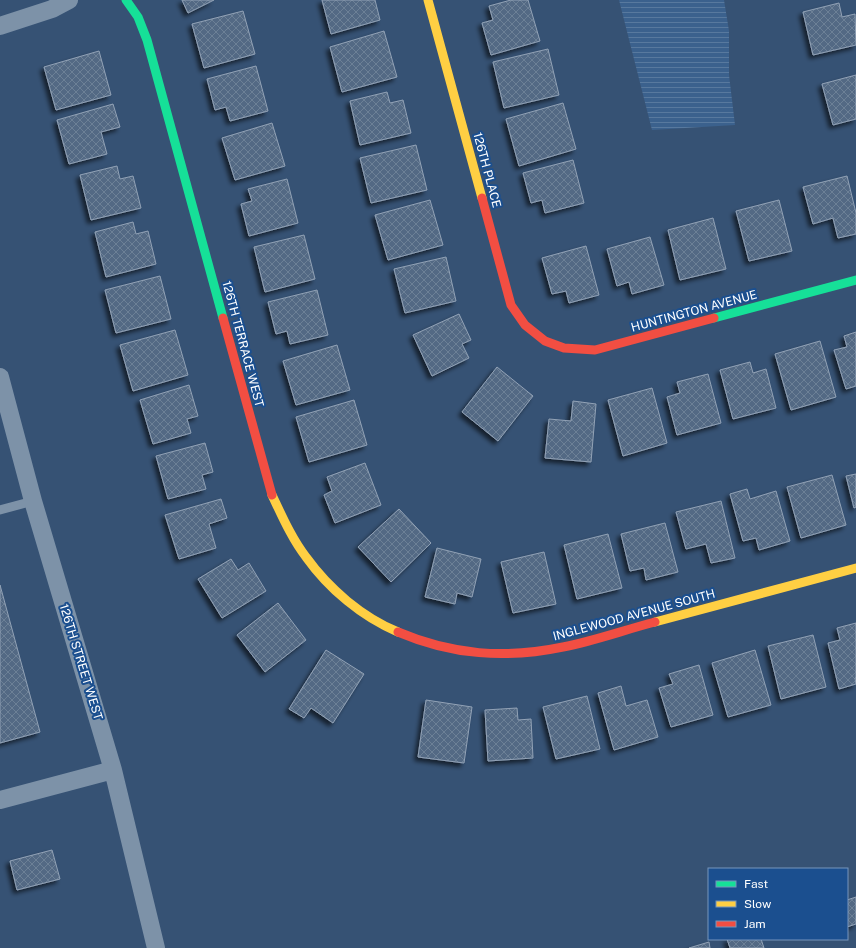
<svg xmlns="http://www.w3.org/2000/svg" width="856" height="948" font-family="'Public Sans',sans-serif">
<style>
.water{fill:url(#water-rules)}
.building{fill:url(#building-cross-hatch);stroke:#92a2b6;filter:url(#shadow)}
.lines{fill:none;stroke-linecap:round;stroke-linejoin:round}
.lane{stroke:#7d92a8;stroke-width:9}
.street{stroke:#7d92a8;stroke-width:18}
.fast{stroke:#16e098;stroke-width:9}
.slow{stroke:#ffcf43;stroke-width:9}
.jam{stroke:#f24e42;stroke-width:9}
.labels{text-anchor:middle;stroke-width:4;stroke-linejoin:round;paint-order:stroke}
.street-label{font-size:12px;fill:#fff;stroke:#1b4f8f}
</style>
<defs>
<pattern id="water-rules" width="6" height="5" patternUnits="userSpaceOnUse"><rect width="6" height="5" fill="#3b618d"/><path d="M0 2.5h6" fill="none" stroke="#58799e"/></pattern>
<pattern id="building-cross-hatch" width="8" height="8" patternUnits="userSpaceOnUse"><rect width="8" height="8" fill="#526984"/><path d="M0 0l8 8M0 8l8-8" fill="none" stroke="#6c8096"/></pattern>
<filter id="shadow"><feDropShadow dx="-3.5" dy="3.5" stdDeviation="2" flood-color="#0009"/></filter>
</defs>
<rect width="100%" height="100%" fill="#365274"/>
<!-- water -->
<path class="water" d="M 619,0 L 724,0 L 729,31 L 729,75 L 735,125 L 652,130 Z"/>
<!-- building -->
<path class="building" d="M 182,0 L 214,0 L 188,13 Z
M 322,0 L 375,0 L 380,20 L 331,34 Z
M 511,0 L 528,0 L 540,41 L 491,55 L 482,23 L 493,20 L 489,6 Z
M 839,3 L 842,17 L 855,14 L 856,45 L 813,55 L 803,12 Z
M 243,11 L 255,54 L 204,68 L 192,24 Z
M 384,31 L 397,77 L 342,92 L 330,47 Z
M 548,49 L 559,95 L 504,108 L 493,62 Z
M 99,51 L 111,95 L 56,110 L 44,67 Z
M 256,66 L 268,111 L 230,121 L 226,107 L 215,110 L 207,79 Z
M 856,75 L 856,119 L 833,125 L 822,84 Z
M 387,92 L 390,103 L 403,100 L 411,133 L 360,145 L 350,101 Z
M 563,103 L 576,149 L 519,166 L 506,119 Z
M 113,104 L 120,127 L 101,132 L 107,154 L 69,164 L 57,120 Z
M 272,123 L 285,166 L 235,180 L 222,138 Z
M 416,145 L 427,190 L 371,203 L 360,158 Z
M 573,160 L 584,203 L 545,213 L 542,200 L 531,203 L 523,173 Z
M 117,166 L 120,179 L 133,176 L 141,208 L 91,220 L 80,175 Z
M 847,176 L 856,213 L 856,234 L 838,238 L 833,218 L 813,224 L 803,187 Z
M 287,179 L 298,223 L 249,236 L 241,204 L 252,201 L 248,189 Z
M 430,200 L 443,245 L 388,260 L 375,215 Z
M 779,200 L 792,251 L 749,261 L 736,211 Z
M 713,218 L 726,269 L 680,280 L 668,230 Z
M 133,222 L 136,234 L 148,231 L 156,264 L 106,277 L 95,232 Z
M 304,235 L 315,279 L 265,292 L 254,247 Z
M 650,237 L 664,285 L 632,294 L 629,282 L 617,286 L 607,249 Z
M 586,246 L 599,295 L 569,303 L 566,291 L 552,294 L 542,258 Z
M 446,257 L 456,301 L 405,313 L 394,269 Z
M 160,276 L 171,319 L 116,333 L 105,290 Z
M 317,290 L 328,335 L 290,344 L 287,331 L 276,334 L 268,302 Z
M 459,314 L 471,340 L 462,344 L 469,358 L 432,376 L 413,335 Z
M 175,330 L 188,375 L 133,391 L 120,345 Z
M 856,332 L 856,386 L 846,389 L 834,350 L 847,347 L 844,336 Z
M 820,341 L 836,397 L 791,410 L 775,354 Z
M 337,345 L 350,390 L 296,405 L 283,361 Z
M 750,362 L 753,373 L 766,369 L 776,408 L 733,419 L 720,370 Z
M 497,367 L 533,396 L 498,441 L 462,412 Z
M 708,374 L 721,423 L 677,435 L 667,397 L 680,393 L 677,382 Z
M 189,385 L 198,416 L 187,419 L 191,433 L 153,444 L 140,400 Z
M 652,388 L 667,443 L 623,456 L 608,400 Z
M 354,400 L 367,445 L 309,462 L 296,417 Z
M 573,401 L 596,404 L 591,462 L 545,458 L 549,419 L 571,421 Z
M 205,443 L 213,472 L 202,475 L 206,489 L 168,499 L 156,456 Z
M 365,463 L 381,505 L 335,523 L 324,495 L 332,491 L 327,477 Z
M 856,474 L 856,507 L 854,508 L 846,476 Z
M 832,475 L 846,525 L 801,538 L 787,487 Z
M 747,489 L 750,499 L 776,491 L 790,541 L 759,550 L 756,538 L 743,541 L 730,494 Z
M 221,499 L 227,518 L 209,524 L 216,548 L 179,559 L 165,515 Z
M 721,501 L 735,558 L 711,563 L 706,544 L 686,549 L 676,512 Z
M 399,509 L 431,543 L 391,582 L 358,547 Z
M 665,523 L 678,572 L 646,580 L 644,568 L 630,571 L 621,534 Z
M 608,534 L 622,588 L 577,599 L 564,545 Z
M 437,548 L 481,559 L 472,597 L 457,593 L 455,604 L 425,597 Z
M 544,552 L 556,604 L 513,613 L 501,562 Z
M 231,559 L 238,570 L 249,563 L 266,591 L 222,618 L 198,579 Z
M 0,585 L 40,732 L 0,743 Z
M 278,603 L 306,640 L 265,672 L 237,635 Z
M 856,623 L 856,678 L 855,678 L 856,684 L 839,689 L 828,643 L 840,640 L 837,628 Z
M 813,635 L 826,687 L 781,699 L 768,646 Z
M 326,650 L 364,674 L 333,723 L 311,708 L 304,718 L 289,709 Z
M 755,650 L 771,705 L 728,717 L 712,663 Z
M 699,665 L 713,715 L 671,727 L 659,688 L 673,684 L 669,674 Z
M 621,686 L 626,706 L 647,700 L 658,737 L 614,750 L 598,693 Z
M 587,696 L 600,749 L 556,759 L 543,707 Z
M 426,700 L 472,707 L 464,763 L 418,757 Z
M 517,708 L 518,720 L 531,719 L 533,758 L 488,761 L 485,710 Z
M 52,850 L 60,879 L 17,890 L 10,861 Z
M 856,897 L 856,924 L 847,927 L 847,900 Z
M 727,939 L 761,939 L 764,948 L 730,948 Z
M 709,942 L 710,948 L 689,948 Z"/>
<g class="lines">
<!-- lane -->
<path class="lane" d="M 0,510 L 33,501"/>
<!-- street -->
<path class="street" d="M 0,26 L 52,9 L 69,0
M 0,377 L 33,501 L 113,770 L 156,948
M 0,800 L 113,770"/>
<!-- fast -->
<path class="fast" d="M 126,0 L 138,17 L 147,40 L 223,318
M 714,318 L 856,280"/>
<!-- slow -->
<path class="slow" d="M 428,0 L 482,198
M 272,495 C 282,516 292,539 306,557 C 329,589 362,617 398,632
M 655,622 L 856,568"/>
<!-- jam -->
<path class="jam" d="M 482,198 L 511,305 L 525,325 L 545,341 L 564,348 L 595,350 L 714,318
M 223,318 L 272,495
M 398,632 C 452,655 505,659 563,647 C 594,641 624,630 655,622"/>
</g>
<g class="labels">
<!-- street labels -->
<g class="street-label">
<text transform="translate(487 170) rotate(75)" y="4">126TH PLACE</text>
<text transform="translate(694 311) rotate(-15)" y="4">HUNTINGTON AVENUE</text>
<text transform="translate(243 344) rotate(75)" y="4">126TH TERRACE WEST</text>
<text transform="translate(634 615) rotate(-15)" y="4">INGLEWOOD AVENUE SOUTH</text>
<text transform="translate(81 662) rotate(73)" y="4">126TH STREET WEST</text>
</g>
</g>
<!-- legend -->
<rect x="708" y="868" width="140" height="72" fill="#1b4f8f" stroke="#7695bc"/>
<rect x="716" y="881" width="20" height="6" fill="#16e098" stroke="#7695bc"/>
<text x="744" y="888" font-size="12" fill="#ffffff">Fast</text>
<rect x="716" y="901" width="20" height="6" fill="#ffcf43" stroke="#7695bc"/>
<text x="744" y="908" font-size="12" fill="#ffffff">Slow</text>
<rect x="716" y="921" width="20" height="6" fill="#f24e42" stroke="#7695bc"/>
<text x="744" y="928" font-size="12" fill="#ffffff">Jam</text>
</svg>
